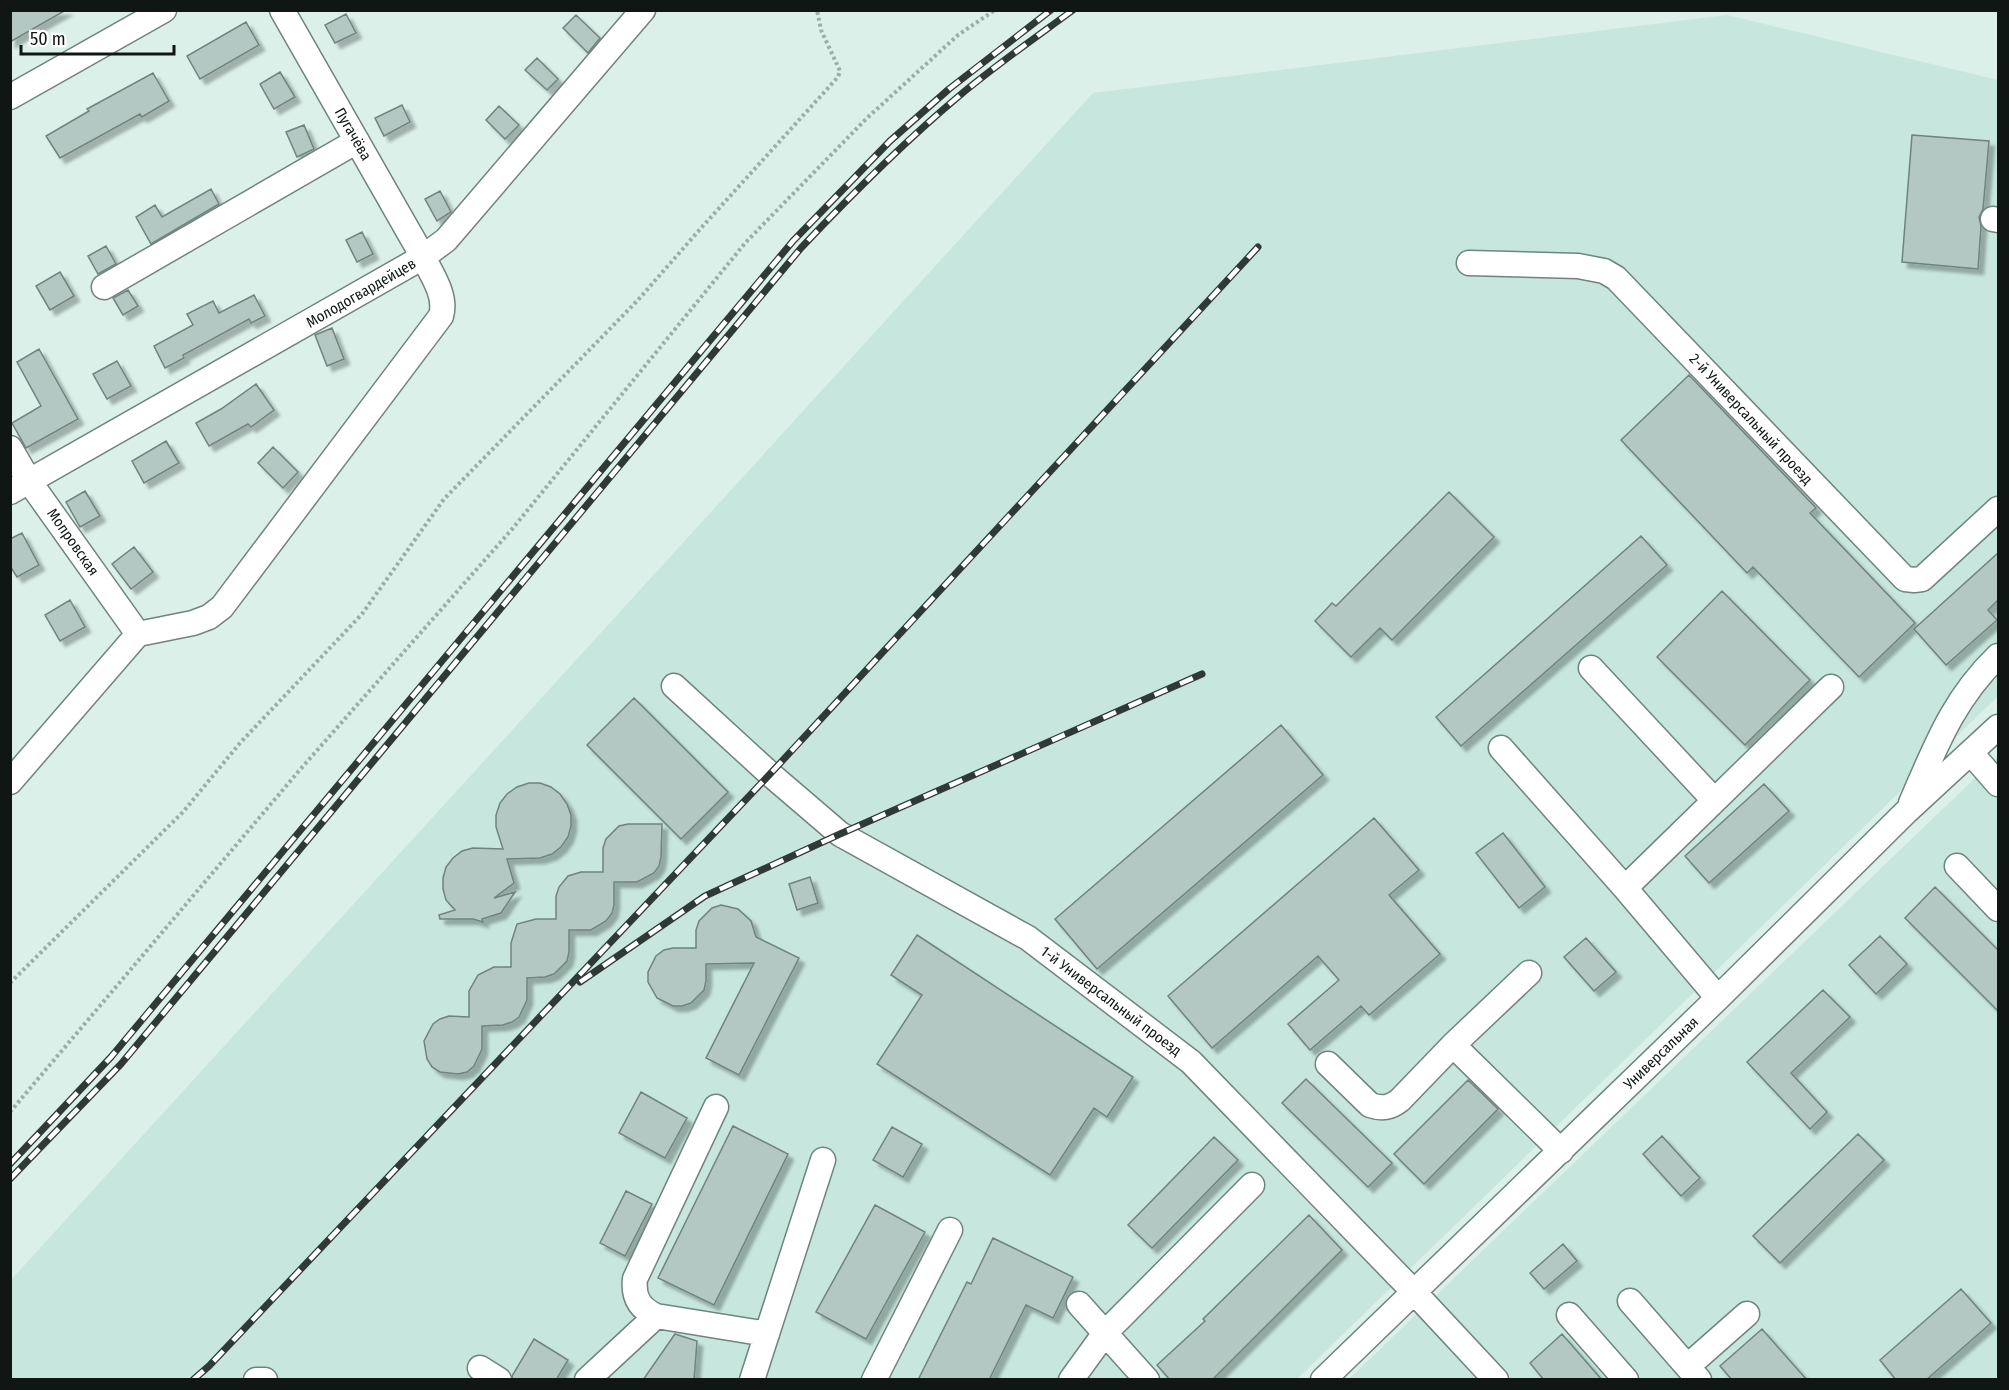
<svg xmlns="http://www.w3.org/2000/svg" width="2009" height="1390" font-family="'Fira Sans Condensed',sans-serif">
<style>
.built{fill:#c7e6dd}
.building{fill:#b3c8c2;stroke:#70837e;stroke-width:1.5;filter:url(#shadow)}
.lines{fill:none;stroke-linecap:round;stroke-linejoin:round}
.minor-casing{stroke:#70847f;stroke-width:27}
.path{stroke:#9cada8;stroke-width:4;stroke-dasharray:3 3;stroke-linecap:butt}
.minor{stroke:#fff;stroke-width:24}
.rail-casing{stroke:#2f3936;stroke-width:7}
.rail{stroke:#fff;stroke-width:4.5;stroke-dasharray:14;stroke-linecap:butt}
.labels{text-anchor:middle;stroke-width:4.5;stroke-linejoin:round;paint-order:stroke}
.street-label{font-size:15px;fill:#0f1614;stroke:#fff}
</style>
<defs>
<filter id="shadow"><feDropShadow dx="5.5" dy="5.5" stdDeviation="1.5" flood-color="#0004"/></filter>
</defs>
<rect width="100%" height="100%" fill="#daf0e9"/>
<!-- built -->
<path class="built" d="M 1727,15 L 1998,80 L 1998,696 L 1297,1379 L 11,1379 L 10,1281 L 1093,93 Z
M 1998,756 L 1998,1379 L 1349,1379 Z"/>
<!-- building -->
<path class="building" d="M 10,10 L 66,10 L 10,42 Z
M 346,14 L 356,33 L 335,43 L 325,25 Z
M 576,15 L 600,38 L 588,53 L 563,28 Z
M 246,22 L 259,45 L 200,79 L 187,56 Z
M 537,58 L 558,79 L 547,90 L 525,70 Z
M 280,72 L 295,97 L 274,109 L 260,84 Z
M 153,73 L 169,101 L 142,117 L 140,114 L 60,158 L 46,136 L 89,111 L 87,109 Z
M 402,105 L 410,122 L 384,136 L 375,118 Z
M 499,106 L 519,125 L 505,139 L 486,120 Z
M 304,125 L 314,149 L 297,157 L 286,132 Z
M 1912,135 L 1989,141 L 1983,209 L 1979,217 L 1981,226 L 1978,269 L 1902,262 Z
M 211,189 L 219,204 L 151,244 L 136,217 L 155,205 L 162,217 Z
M 440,191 L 451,212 L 437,221 L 425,199 Z
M 362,232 L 373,254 L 357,262 L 346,240 Z
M 106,246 L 116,264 L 98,274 L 88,256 Z
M 60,272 L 74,296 L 50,310 L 36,286 Z
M 128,290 L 138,306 L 123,315 L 113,298 Z
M 254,295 L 265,316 L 251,323 L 249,319 L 183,355 L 184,358 L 165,368 L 154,346 L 193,325 L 187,314 L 213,301 L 219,313 Z
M 332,328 L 344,359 L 327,366 L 315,335 Z
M 39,349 L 78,419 L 26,448 L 12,423 L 41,406 L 17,362 Z
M 117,361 L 131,386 L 107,399 L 93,374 Z
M 1689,375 L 1816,508 L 1810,513 L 1915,623 L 1859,677 L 1753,567 L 1747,573 L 1621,440 Z
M 256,384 L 274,410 L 251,427 L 248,424 L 209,446 L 196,423 L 221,409 Z
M 166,441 L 179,463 L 144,483 L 132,461 Z
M 273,447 L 298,472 L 283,488 L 258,463 Z
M 85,491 L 100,516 L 80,527 L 66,502 Z
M 1449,492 L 1494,537 L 1392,640 L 1380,628 L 1351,657 L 1315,621 L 1332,603 L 1336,606 Z
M 22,533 L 39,565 L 17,577 L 10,566 L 10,539 Z
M 1641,536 L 1667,565 L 1461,746 L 1436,717 Z
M 134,547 L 153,572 L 131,589 L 112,564 Z
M 1998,553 L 1998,600 L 1988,610 L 1997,620 L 1946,665 L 1914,629 Z
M 1722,591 L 1810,680 L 1745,745 L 1657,657 Z
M 70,600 L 85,627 L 60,641 L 45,615 Z
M 634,698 L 728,792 L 681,839 L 587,745 Z
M 1281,725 L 1323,775 L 1097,969 L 1055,919 Z
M 529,783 L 540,783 L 551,787 L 560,794 L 567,804 L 571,815 L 571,826 L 568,837 L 561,847 L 552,854 L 540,858 L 507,859 L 514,883 L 494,898 L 515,892 L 501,913 L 482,919 L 483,922 L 473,919 L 440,919 L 439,915 L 455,910 L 446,900 L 443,889 L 443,878 L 446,867 L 453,858 L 462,851 L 473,848 L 503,849 L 496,827 L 496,815 L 500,803 L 507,794 L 517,787 Z
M 1764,784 L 1789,811 L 1709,883 L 1685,856 Z
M 1374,818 L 1419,870 L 1389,895 L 1440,954 L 1369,1015 L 1361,1006 L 1310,1050 L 1288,1024 L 1339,980 L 1318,956 L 1212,1048 L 1168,996 Z
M 628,824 L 662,824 L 661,857 L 659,866 L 654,873 L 637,882 L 614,882 L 614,905 L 612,913 L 606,921 L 591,930 L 569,930 L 569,952 L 567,961 L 554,974 L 545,977 L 527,978 L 527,1000 L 519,1017 L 512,1022 L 503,1025 L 482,1026 L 482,1049 L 474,1066 L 467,1072 L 458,1074 L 440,1072 L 432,1067 L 427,1059 L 424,1041 L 433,1024 L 440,1019 L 449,1016 L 469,1017 L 469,991 L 478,975 L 494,967 L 511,967 L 511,943 L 517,924 L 536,919 L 556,919 L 556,896 L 559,887 L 568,876 L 581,872 L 603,872 L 603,848 L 606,839 L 619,826 Z
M 1503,833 L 1545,887 L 1519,908 L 1476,853 Z
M 810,877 L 818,903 L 797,910 L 789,884 Z
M 1935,887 L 1998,950 L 1998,1011 L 1905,918 Z
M 721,905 L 738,909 L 751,921 L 756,937 L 799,958 L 739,1075 L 706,1058 L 754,963 L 706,964 L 706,981 L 704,990 L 691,1003 L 682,1006 L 673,1006 L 657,998 L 648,982 L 648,972 L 656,956 L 664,950 L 673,948 L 696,948 L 696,930 L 699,921 L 712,908 Z
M 917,935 L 1133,1077 L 1107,1117 L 1094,1108 L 1050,1175 L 877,1064 L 922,995 L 891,975 Z
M 1880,936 L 1907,964 L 1876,994 L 1849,965 Z
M 1586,938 L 1616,972 L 1594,991 L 1564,957 Z
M 1823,990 L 1850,1017 L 1791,1073 L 1827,1112 L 1810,1129 L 1747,1062 Z
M 1306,1079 L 1392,1163 L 1368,1187 L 1282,1103 Z
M 1468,1080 L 1498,1109 L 1424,1184 L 1394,1154 Z
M 641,1092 L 687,1118 L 665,1158 L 619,1133 Z
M 733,1126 L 788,1154 L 714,1305 L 658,1278 Z
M 892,1127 L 922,1144 L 903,1177 L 873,1160 Z
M 1858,1134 L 1884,1160 L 1780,1263 L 1753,1236 Z
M 1662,1136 L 1700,1178 L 1681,1196 L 1643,1154 Z
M 1214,1137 L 1238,1160 L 1152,1248 L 1128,1225 Z
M 626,1191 L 652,1204 L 625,1256 L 600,1243 Z
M 875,1205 L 925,1232 L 866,1339 L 816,1312 Z
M 1309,1215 L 1342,1250 L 1212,1380 L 1170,1380 L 1157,1365 L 1205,1321 L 1203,1319 Z
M 993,1238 L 1073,1277 L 1053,1318 L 1026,1305 L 989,1380 L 918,1380 L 967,1282 L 971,1284 Z
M 1563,1244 L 1577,1261 L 1544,1289 L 1530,1273 Z
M 1961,1289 L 1991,1323 L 1926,1380 L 1896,1380 L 1880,1360 Z
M 1762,1329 L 1807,1380 L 1732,1380 L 1720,1366 Z
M 675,1334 L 697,1341 L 694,1380 L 643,1380 Z
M 1562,1334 L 1602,1380 L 1544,1380 L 1530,1363 Z
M 534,1339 L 568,1360 L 556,1380 L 513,1380 L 512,1376 Z"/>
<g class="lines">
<!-- minor casing -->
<g class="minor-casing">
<path id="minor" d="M 10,97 L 164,10
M 1993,219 L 1998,220
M 1469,263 L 1578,266 L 1604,271 L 1616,278 L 1905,579 L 1914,580 L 1922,579 L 1998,509
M 104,287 L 357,141
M 10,448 L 29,481 L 138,634
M 10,492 L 423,257 L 446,240 L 643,10
M 1591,668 L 1714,800
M 674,686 L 770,774 L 840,834 L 1028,938 L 1191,1062 L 1414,1292 L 1496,1380
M 1501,748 L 1625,888 L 1831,687
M 1971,753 L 1998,784
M 10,782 L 138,634 L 193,623 L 209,617 L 222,607 L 441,316 C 447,296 432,275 423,257 L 282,10
M 1911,803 C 1935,748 1953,699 1998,656
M 1957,866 L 1998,909
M 1625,888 L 1718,998
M 1453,1045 L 1529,973
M 1328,1064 L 1370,1105 C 1382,1109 1390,1108 1400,1100 L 1453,1045 L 1561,1151
M 1630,1301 L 1699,1380
M 1079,1304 L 1147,1380
M 1569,1315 L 1626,1380
M 656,1316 C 639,1308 633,1297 635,1279 L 716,1107
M 1688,1366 L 1747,1314
M 480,1368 L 499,1380
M 256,1380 L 265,1380
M 587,1380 L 656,1316 L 767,1334
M 752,1380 L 823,1160
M 874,1380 L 950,1230
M 1071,1380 L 1105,1333 L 1252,1185
M 1323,1380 L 1718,998 L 1907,811 L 1998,727"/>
</g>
<!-- path -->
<path class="path" d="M 10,983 L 183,812 L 240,743 L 362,614 L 444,499 L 638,300 L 702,227 L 838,77 L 840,71 L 821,30 L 817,10
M 10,1112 L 298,772 L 513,528 L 746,242 L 866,119 L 958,35 L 995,10"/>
<!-- minor -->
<use href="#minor" class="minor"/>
<!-- rail casing -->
<g class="rail-casing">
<path id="rail" d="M 580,982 L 705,896 L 840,834 L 1202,674
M 10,1164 L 111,1057 L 793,241 L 890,141 L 949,89 L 1051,10
M 10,1179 L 121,1064 L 801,248 C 851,195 903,143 959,96 C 996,65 1035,38 1073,10
M 193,1380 L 209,1366 L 770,774 L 1258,247"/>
</g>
<!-- rail -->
<use href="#rail" class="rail"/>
</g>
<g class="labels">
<!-- street labels -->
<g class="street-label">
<text transform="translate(353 134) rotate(60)" y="5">Пугачёва</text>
<text transform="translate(361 293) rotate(-30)" y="5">Молодогвардейцев</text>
<text transform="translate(1751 419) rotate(47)" y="5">2-й Универсальный проезд</text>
<text transform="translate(73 542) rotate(55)" y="5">Мопровская</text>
<text transform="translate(1111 1001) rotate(37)" y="5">1-й Универсальный проезд</text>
<text transform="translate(1661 1053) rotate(-44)" y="5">Универсальная</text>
</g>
</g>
<!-- border -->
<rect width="2009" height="1390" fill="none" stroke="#0f1614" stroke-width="24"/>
<!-- scale -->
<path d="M21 45v9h153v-9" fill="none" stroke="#0f1614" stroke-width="3"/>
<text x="30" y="45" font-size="18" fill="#0f1614" stroke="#ffffff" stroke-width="4.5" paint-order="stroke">50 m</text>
</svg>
